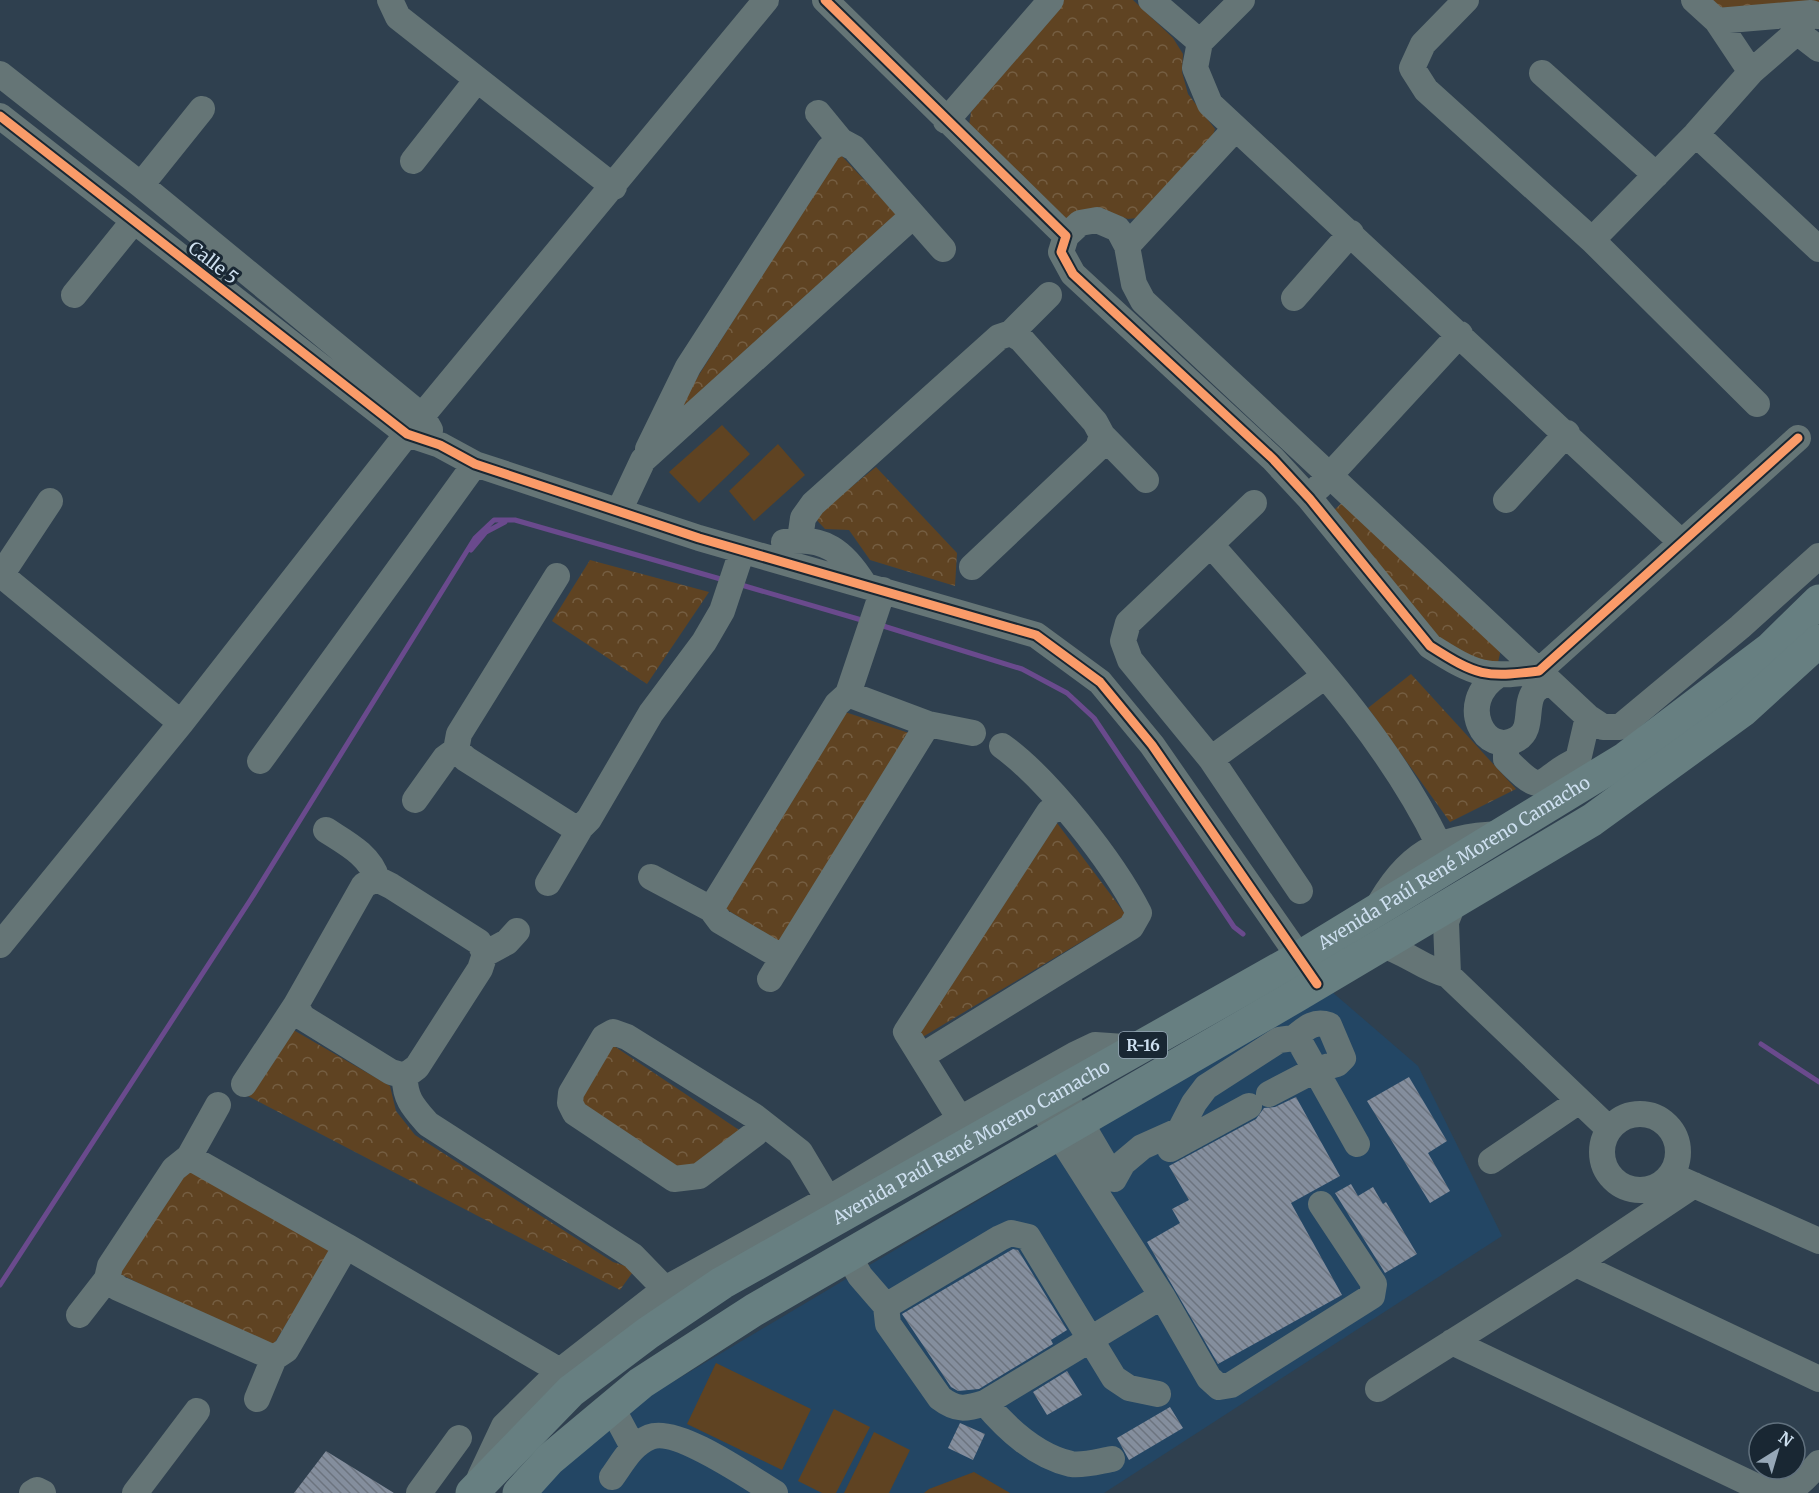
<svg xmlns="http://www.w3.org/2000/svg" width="1819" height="1493" font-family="Merriweather,serif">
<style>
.built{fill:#234664}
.grass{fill:#5f4322}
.park{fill:url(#park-crowns)}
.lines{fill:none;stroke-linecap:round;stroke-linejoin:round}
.stream{stroke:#6a4a8d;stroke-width:5}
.building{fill:url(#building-back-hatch)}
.minor{stroke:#657576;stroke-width:26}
.major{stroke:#677f81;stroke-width:33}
.cycleway-casing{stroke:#192733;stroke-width:13}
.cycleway{stroke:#fa9b69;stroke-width:9}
.labels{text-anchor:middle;stroke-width:6;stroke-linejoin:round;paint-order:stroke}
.shield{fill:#192733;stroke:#97a8b7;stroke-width:1.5}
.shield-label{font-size:16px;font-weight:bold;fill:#cddfef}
.street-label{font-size:18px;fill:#cddfef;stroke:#192733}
</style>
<defs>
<pattern id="park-crowns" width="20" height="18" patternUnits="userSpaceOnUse" patternTransform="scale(1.5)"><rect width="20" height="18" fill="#5f4322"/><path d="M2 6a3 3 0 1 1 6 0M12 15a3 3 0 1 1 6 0" fill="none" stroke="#755e42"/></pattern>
<pattern id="building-back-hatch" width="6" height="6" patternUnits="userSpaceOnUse" patternTransform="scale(1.5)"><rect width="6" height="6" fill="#848e9d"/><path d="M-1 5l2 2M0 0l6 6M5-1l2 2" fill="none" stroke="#6c747f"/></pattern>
</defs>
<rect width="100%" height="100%" fill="#2f404f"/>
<!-- built -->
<path class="built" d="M 1331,991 L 1418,1066 L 1502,1236 L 1104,1493 L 538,1493 L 556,1473 L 644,1399 Z"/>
<!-- grass -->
<path class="grass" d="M 722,425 L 750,454 L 699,503 L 669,472 Z
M 778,444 L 805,475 L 754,521 L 729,491 Z
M 716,1363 L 811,1409 L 782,1470 L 687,1424 Z
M 834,1409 L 870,1427 L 836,1493 L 822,1493 L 798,1481 Z
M 874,1432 L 910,1450 L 889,1493 L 844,1493 Z
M 974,1472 L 1010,1493 L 924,1493 L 929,1489 Z"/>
<!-- park -->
<path class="park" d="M 1062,0 L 1133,0 L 1173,38 L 1183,54 L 1182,72 L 1188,94 L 1215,129 L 1210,145 L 1137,218 L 1128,219 L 1102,210 L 1062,220 L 969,125 L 971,112 Z
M 1709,0 L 1819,0 L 1819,5 L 1718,8 Z
M 839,153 L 898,216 L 668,424 Z
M 876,467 L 957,553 L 955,586 L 870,560 L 849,530 L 825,529 L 814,517 Z
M 1346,499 L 1501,649 L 1497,667 L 1444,646 L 1330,514 Z
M 590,560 L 709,592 L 647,684 L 552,621 Z
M 1411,674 L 1516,789 L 1450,822 L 1368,708 Z
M 845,712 L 912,734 L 781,943 L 721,906 Z
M 1057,823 L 1126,915 L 921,1038 L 918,1032 Z
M 290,1028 L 390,1086 L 396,1111 L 415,1135 L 613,1262 L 635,1269 L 620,1290 L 248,1096 Z
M 611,1044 L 742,1132 L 694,1166 L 681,1171 L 585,1110 L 581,1093 Z
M 184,1166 L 332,1248 L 271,1349 L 116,1272 Z"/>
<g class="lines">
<!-- stream -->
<path class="stream" d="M 471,550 L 486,532 L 505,522
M 738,584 L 865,621
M 880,625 L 1022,669 L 1067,693 L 1094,718 L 1234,927 L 1243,934
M 1761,1044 L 1819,1082
M 0,1285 L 251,899 L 475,538 L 494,520 L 515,520 L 724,580"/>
</g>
<!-- building -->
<path class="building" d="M 1409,1077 L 1447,1141 L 1428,1153 L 1450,1191 L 1430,1203 L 1367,1101 Z
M 1296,1097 L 1340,1176 L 1291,1203 L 1342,1295 L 1218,1364 L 1147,1242 L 1180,1223 L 1172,1209 L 1189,1200 L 1169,1166 L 1256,1119 L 1264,1108 L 1275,1107 Z
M 1351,1184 L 1358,1196 L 1373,1187 L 1383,1204 L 1386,1202 L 1417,1254 L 1385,1273 L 1335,1193 Z
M 1013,1249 L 1018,1250 L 1067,1330 L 1051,1340 L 1053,1344 L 979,1389 L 958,1391 L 951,1387 L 902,1314 Z
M 1067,1371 L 1082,1395 L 1047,1415 L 1033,1392 Z
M 1170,1407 L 1183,1428 L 1129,1460 L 1117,1438 Z
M 960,1423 L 985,1434 L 973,1460 L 948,1448 Z
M 326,1451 L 394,1493 L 294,1493 Z"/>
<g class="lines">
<!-- minor -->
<path class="minor" d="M 390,0 L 398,17 L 614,187
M 825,0 L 1066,236 L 1061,252 L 1073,274 L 1273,459 L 1310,499 L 1430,646 C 1477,676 1485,678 1539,671 L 1798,438
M 1151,0 L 1200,42 L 1195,68 L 1210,104 L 1681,542
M 1466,0 L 1423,44 L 1412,68 L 1426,90 L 1592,240 L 1757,404
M 1694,0 L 1717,21 L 1751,72
M 1717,21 L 1811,13 L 1819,16
M 1797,32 L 1819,49
M 1200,42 L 1242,0
M 1542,73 L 1656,175
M 0,74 L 141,185 L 422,416 L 430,430
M 818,113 L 841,141 L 854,148 L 943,249
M 0,116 L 407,434 L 440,445 L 475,464 L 699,538 L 1036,635 L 1100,682 L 1152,745 L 1309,971
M 946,121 L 1051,0
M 1696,134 L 1819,249
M 413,161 L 476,81
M 141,185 L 202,109
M 1066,236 L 1080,223 L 1097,220 L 1118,229 L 1127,246 L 1134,284 L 1143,301 L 1588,717
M 1592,240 L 1696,134 L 1751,72 L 1797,32 L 1811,13
M 1127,246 L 1235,129
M 74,295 L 133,222
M 1294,298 L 1351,233
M 1011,333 L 1021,339 L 1095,422 L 1102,435 L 1146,480
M 648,449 L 688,367 L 829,149 L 841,141
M 1319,487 L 1460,334
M 1506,500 L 1567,433
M 1254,503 L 1128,623 L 1123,641 L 1130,660 L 1211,759 L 1300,891
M 619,511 L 643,460 L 905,223 L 911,214
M 800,539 L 803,518 L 813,504 L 999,337 L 1011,333 L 1049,295
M 784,542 C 824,535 844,552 864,584
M 1212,546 C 1294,640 1383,730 1438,843
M 972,567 L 1098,448 L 1102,435
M 0,574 L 181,723
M 1,575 L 50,501
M 1497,676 C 1456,703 1485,758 1517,739 C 1534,729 1524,706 1534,692 C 1537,688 1545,684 1549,681
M 848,694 L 928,724 L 973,733
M 1506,744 L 1506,759 C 1548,802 1536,778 1578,760 L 1588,717 L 1603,727 L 1620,727 L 1740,627 L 1819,556
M 456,750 L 466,759 L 570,825 L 581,827
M 1211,759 L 1325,676
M 260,761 L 475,464
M 415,800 L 445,758 L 456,750 L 459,734 L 557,576
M 326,830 C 346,843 370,855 377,879
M 651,877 L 711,909 L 720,921 L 783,958
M 548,883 L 581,827 L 589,819 L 651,713 L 704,642 L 722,611 L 742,551
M 711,909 L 837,704 L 848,694 L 883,590
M 1375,912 C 1405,855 1437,836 1501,834
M 0,945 L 181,723 L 407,434 L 766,0
M 1382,945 C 1406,952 1424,969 1448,975 L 1446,922 L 1454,902
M 485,954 L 507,942 L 517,931
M 1448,975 L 1609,1129
M 770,979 L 928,724
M 296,1005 L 302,1017 L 391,1072 L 405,1076
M 922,1056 L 1131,927 L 1139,913 C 1113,862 1048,779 1002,746
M 244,1084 L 296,1005 L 364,885 L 377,879 L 391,886 L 479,942 L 485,954 L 480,969 L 417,1067 L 405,1076 C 404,1098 414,1108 428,1124 L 633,1256 L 665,1289
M 1062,1091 L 1114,1179
M 1269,1094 L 1315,1070 L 1337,1064 L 1343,1058 L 1329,1025 C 1314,1020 1306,1028 1294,1038
M 1039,1104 L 1162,1296 L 1209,1378 L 1219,1387 L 1231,1385 L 1372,1296 L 1374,1284 L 1321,1204
M1602 1152a38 38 0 1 1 76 0a38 38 0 1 1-76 0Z
M 960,1119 L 906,1032 L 1049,812 L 1063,806
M 761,1123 L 756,1133 L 699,1176 L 674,1179 L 575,1113 L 570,1103 L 571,1093 L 604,1037 L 613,1032 L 627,1037 L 754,1116 L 800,1152 L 828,1199
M 1170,1149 L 1249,1106
M 189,1157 L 346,1246
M 1491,1161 L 1579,1101
M 1678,1178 L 1819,1241
M 1114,1179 L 1123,1163 L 1142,1147 L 1180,1130 L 1194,1103 L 1206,1087 L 1279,1040 L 1294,1038 L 1301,1044 L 1357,1144
M 848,1255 L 860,1276 L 886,1306 L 888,1324 L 940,1398 C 957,1411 966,1409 985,1403 L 1162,1296
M 1576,1264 L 1819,1379
M 107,1279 L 118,1288 L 274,1358
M 886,1306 L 1000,1238 L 1011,1233 L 1028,1237 L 1114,1378 L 1129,1388 L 1158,1394
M 79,1315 L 107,1279 L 110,1266 L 174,1169 L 189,1157 L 218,1105
M 1452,1342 L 1768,1492 C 1794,1493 1802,1482 1819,1463
M 1378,1389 L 1576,1264 L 1694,1185
M 257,1399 L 274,1358 L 286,1350 L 346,1246 L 560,1371
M 985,1403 C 1008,1430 1036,1456 1071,1464 C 1083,1466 1100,1461 1112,1459
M 612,1408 L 633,1447
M 480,1477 L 504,1426 L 560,1371 L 665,1289 L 828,1199 L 960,1119 L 1074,1055 L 1095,1045 L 1139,1048
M 612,1477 C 623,1462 631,1445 650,1437 C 677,1426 750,1478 775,1493
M 32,1493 L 37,1490 L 43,1493
M 135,1493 L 197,1411
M 419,1493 L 459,1438"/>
<!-- major -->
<g class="major">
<path id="s1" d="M 472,1493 L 571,1391 L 648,1333 L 722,1283 L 1300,957 L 1626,758 L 1770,649 L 1819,601"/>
<path d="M 519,1493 L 550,1459 L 641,1383 L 754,1310 L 1296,996 L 1592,820 L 1742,711 L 1819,641"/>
</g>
<!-- cycleway casing -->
<g class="cycleway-casing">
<path id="cycleway" d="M 825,0 L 1066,236 L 1061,252 L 1073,274 L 1273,459 L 1310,499 L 1430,646 C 1477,676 1485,678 1539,671 L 1798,438
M 0,116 L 407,434 L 440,445 L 475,464 L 699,538 L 1036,635 L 1100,682 L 1152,745 L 1317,984"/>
</g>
<!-- cycleway -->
<use href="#cycleway" class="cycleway"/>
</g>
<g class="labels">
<!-- shield labels -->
<rect class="shield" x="1119" y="1032" width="48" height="26" rx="4.5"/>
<g class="shield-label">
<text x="1143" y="1051">R-16</text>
</g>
<!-- street labels -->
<g class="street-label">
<text transform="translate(213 263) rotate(38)" y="6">Calle 5</text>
<text dy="6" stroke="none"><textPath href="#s1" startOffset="1172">Avenida Paúl René Moreno Camacho</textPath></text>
<text dy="6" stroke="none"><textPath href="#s1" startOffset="614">Avenida Paúl René Moreno Camacho</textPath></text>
</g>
</g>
<!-- north arrow -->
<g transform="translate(1777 1451) rotate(37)"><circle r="28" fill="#192733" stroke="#61717e" stroke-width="1.5"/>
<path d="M0-4.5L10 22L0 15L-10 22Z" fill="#96a7b7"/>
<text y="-9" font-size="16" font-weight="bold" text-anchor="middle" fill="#cddfef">N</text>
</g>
</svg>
